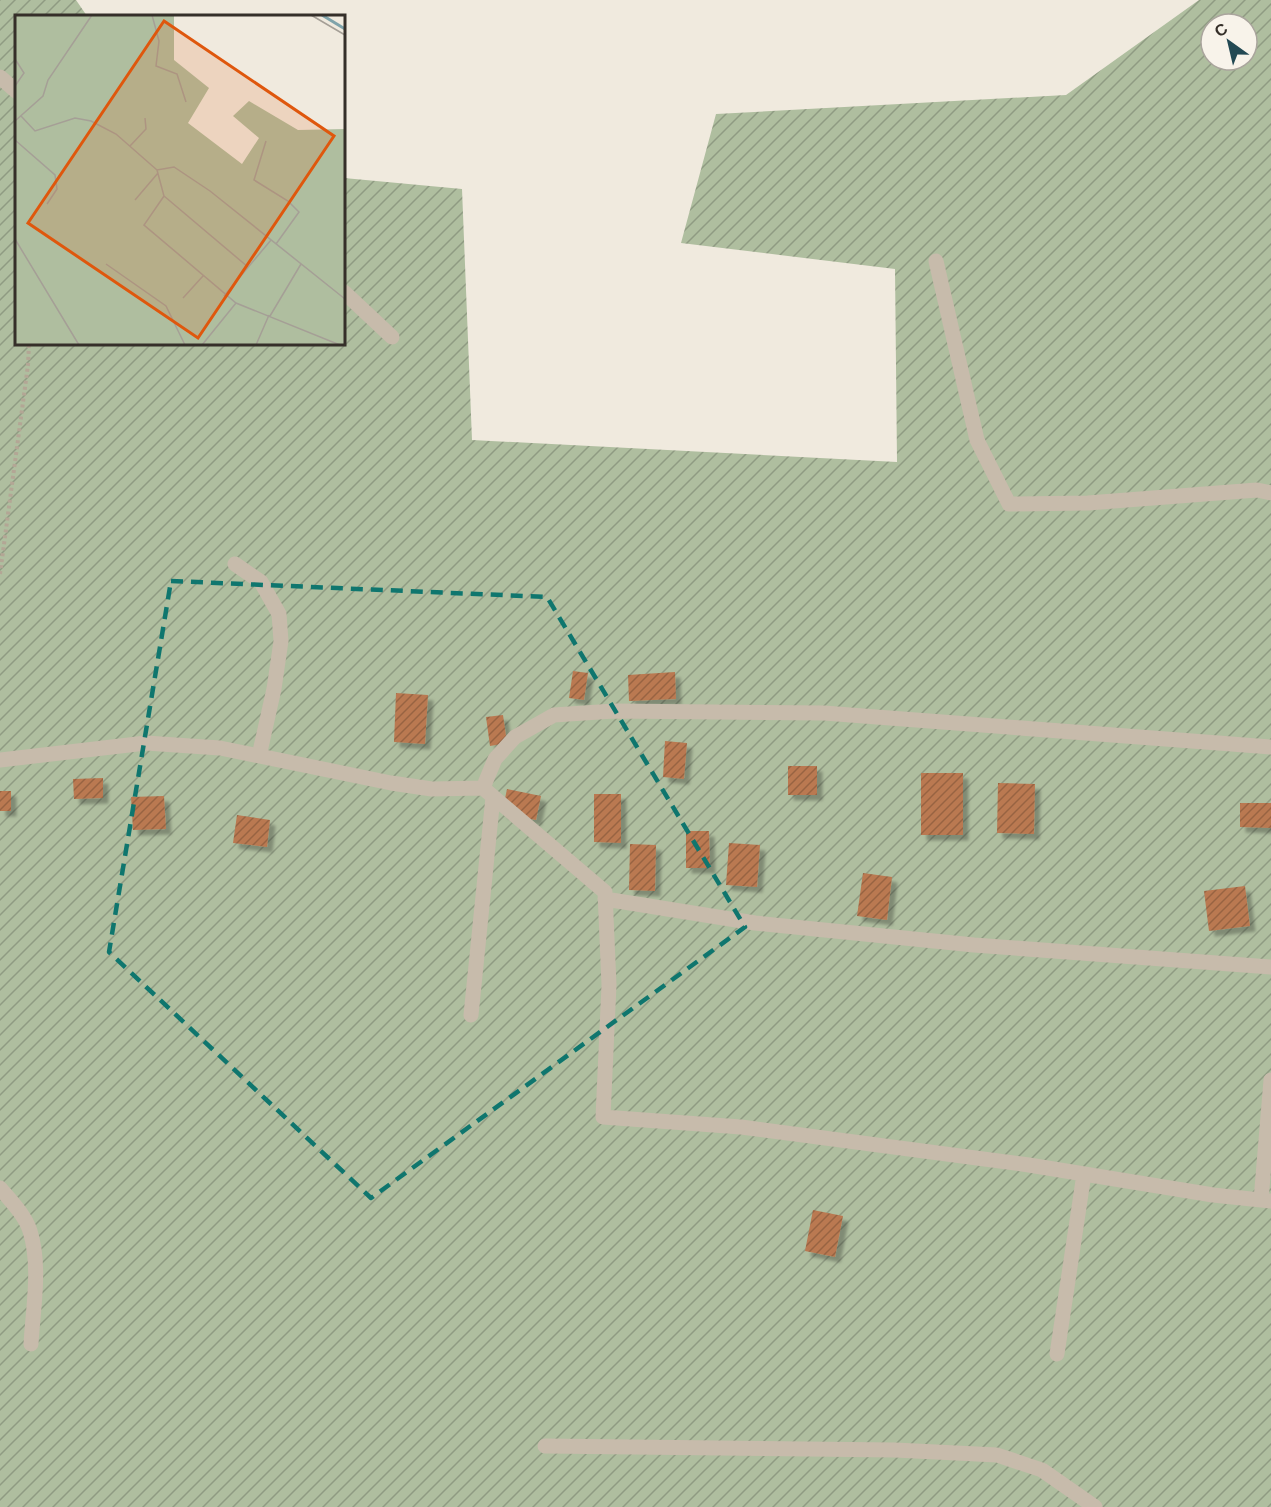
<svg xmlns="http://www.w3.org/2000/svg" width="1271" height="1507" font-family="Arial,sans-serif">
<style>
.garden{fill:url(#garden-furrows);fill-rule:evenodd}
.building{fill:url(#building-hatch);filter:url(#shadow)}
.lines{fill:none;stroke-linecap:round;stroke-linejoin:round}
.path{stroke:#b3a695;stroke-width:4;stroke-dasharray:3 3;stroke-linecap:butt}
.minor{stroke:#c7bbab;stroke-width:15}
.marked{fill:none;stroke:#0f766e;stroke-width:4.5;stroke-dasharray:12 8;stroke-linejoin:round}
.inset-river{fill:none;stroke:#7fa3aa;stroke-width:3}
.inset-road{fill:none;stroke:#a59f96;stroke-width:1.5}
.view{fill:#df570d;fill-opacity:0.15;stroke:#df570d;stroke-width:3}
.inset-edge{fill:none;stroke:#352f29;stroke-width:3}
</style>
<defs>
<pattern id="garden-furrows" width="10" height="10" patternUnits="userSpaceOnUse" patternTransform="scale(1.5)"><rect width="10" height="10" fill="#afbe9f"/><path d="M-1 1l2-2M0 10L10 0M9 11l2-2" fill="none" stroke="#8f9b82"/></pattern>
<pattern id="building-hatch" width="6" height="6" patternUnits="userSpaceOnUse" patternTransform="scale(1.5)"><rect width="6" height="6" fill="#ba7951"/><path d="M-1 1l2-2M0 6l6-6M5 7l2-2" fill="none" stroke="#986443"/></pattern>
<filter id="shadow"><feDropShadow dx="5.5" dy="5.5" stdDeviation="1.5" flood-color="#0004"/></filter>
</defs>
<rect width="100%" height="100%" fill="#f0eade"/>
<!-- garden -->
<path class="garden" d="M 0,0 L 76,0 L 87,16 L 16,16 L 16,344 L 344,344 L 344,178 L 462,189 L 472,440 L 897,462 L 895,269 L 681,243 L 716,114 L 1066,95 L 1199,0 L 1271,0 L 1271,1507 L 0,1507 ZM 1211,24 L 1247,24 L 1247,60 L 1211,60 Z"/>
<!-- building -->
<path class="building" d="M 573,671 L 588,673 L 584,700 L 569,698 Z
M 675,672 L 676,699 L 629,701 L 628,675 Z
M 396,693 L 428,695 L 425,744 L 394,742 Z
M 503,715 L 507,743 L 490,746 L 486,717 Z
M 665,741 L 687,743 L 684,779 L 663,777 Z
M 788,766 L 817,766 L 817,795 L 788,795 Z
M 921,773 L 963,773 L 963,835 L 921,835 Z
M 103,778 L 103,798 L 74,799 L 73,779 Z
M 998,783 L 1035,784 L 1034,834 L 997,833 Z
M 507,789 L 541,796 L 536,820 L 502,813 Z
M 0,791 L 11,791 L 11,811 L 0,811 Z
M 594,794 L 621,794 L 621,843 L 594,842 Z
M 164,796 L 166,829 L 133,830 L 131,797 Z
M 1240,803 L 1271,803 L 1271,828 L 1240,827 Z
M 237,815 L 270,820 L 267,847 L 233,843 Z
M 686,831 L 709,831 L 710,868 L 686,868 Z
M 729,843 L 760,845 L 757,887 L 726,885 Z
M 630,844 L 656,845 L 655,891 L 629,890 Z
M 863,873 L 892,877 L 887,920 L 857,916 Z
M 1245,886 L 1250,926 L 1209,931 L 1204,891 Z
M 813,1210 L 843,1216 L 835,1257 L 805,1251 Z"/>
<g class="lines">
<!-- path -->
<path class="path" d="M 0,574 L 28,365 L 29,344"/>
<!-- minor -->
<path class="minor" d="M 0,77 L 16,91
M 936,261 L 977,440 L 1009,504 L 1088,503 L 1257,490 L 1271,493
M 344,292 L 392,337
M 235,564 L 261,582 L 279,614 L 281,641 L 274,689 L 259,756
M 0,760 L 146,743 L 220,748 L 391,783 L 432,789 L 483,788 L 495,759 L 515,737 L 554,715 L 614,711 L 824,713 L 1271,747
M 483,788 L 605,892 L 609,985 L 603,1117 L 741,1127 L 1029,1165 L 1213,1195 L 1271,1201
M 605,899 L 755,923 L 974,945 L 1271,967
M 471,1015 L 493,797
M 0,1188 C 10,1200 25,1215 30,1231 C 41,1266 33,1308 31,1344
M 1261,1200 L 1271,1080
M 1057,1354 L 1084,1174
M 545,1446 L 895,1450 L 997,1455 L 1042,1470 L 1095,1507"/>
</g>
<!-- marked area -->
<path class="marked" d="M 171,581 L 547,597 L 745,927 L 371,1198 L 109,952 Z"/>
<!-- overview -->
<g transform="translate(15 15)">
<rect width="330" height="330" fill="#f0eade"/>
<path d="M 0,0 L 159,0 L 159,45 L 194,73 L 173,108 L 227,149 L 244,123 L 218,101 L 234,86 L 283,115 L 330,114 L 330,330 L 0,330 Z" fill="#afbe9f"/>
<path class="inset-river" d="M 307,0 L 330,14"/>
<path class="inset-road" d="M 137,0 L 144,26 L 141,51 L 162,59 L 171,87M 296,0 L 330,20M 0,44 L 9,58 L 0,71M 6,101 L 20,116 L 60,103 L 76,106 L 101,119 L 142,155 L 159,152 L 195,176 L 330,284M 0,106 L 28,81 L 33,65 L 77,0M 0,125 L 40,160 L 42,174 L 32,189M 251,126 L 239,165 L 273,186 L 284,197 L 261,229M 115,131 L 131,114 L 130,103M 142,155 L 149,181 L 129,210 L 221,288 L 325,330M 149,181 L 233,252M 120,185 L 143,158M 0,224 L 64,330M 91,249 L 151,291 L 170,330M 209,281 L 256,225M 168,283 L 188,261M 255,301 L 286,249M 187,330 L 221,288M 241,330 L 254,300"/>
<path class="view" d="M 149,6 L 319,121 L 183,323 L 13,208 Z"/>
<rect width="330" height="330" class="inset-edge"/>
</g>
<!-- north arrow -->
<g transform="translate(1229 42) rotate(326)"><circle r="28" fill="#f8f3ea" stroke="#aaa59d" stroke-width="1.5"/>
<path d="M0-4.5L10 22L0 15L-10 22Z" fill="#234953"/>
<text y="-9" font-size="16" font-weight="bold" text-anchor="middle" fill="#352f29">С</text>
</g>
</svg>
